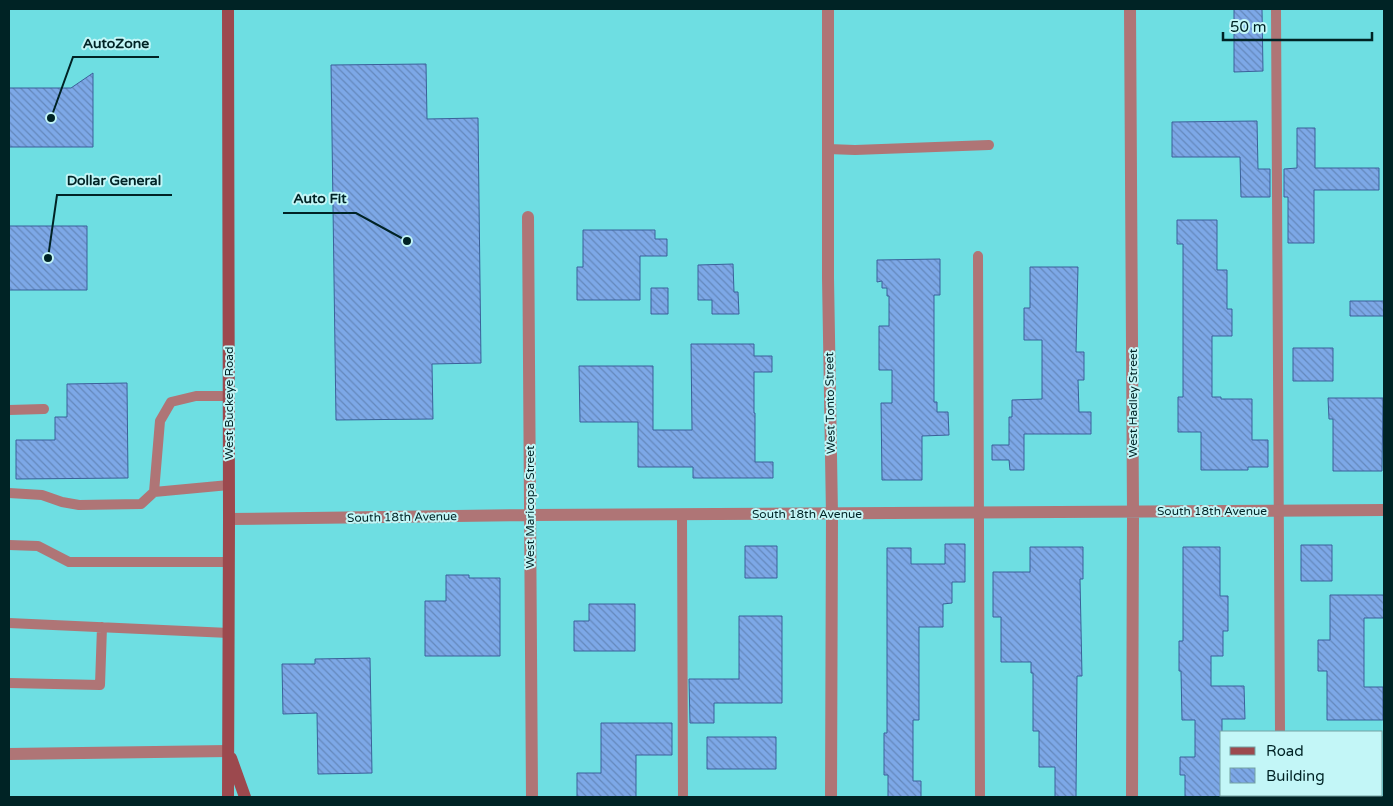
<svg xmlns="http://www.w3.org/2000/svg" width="1393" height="806" font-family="'Varela Round',sans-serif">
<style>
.building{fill:url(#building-back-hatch);stroke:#3b619a}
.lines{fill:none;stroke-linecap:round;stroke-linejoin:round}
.lane{stroke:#af7576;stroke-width:10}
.street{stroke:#af7576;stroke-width:12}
.secondary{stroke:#9c494e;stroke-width:12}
.labels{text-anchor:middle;stroke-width:4;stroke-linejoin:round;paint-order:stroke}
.street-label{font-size:12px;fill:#002325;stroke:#c3f6f7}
.leader{fill:none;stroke:#002325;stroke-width:2}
.callout-dot{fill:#002325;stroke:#c3f6f7;stroke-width:2}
.callout-label{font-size:14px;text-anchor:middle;font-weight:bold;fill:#002325;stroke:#c3f6f7;stroke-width:4;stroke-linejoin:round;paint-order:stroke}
</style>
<defs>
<pattern id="building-back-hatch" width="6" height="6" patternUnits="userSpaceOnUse" patternTransform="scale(1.25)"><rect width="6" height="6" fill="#7da8e7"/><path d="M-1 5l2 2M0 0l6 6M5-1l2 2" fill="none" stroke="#6488bb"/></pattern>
</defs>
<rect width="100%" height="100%" fill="#6edee2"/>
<!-- building -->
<path class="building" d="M 1234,9 L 1262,9 L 1263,71 L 1234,72 Z
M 426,64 L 427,119 L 478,118 L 481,363 L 432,364 L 433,419 L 336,420 L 331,65 Z
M 93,73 L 93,147 L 9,147 L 9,88 L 71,88 Z
M 1257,121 L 1258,169 L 1270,169 L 1270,197 L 1241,197 L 1240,157 L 1172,157 L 1172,122 Z
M 1297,128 L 1315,128 L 1315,168 L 1379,168 L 1379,190 L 1314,190 L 1314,243 L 1288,243 L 1288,197 L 1284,197 L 1284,169 L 1297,168 Z
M 1177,220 L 1217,220 L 1217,270 L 1227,270 L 1227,309 L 1232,309 L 1232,336 L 1212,336 L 1212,397 L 1221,397 L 1221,399 L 1252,399 L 1252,440 L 1268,440 L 1268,467 L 1248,467 L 1248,470 L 1201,470 L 1201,432 L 1178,432 L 1178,397 L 1183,397 L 1183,244 L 1177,244 Z
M 9,226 L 87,226 L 87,290 L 9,290 Z
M 583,230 L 655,230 L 655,239 L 667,239 L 667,256 L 640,256 L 640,300 L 577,300 L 577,267 L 583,267 Z
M 940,259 L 940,295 L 934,295 L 934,402 L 937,402 L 937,412 L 948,412 L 949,435 L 922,436 L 922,480 L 882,480 L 881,403 L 892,403 L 892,370 L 879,370 L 879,326 L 889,326 L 889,296 L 887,296 L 887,288 L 882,288 L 882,281 L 877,282 L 877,260 Z
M 733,264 L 734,292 L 738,292 L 739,314 L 712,314 L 712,300 L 698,300 L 698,265 Z
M 1030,267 L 1078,267 L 1076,352 L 1084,352 L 1084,380 L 1078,380 L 1079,412 L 1091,412 L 1091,434 L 1024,434 L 1024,470 L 1010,470 L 1009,460 L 992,460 L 992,445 L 1009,445 L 1009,417 L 1012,417 L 1012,400 L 1042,399 L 1042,340 L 1024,340 L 1024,308 L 1030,308 Z
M 651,288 L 668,288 L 668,314 L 651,314 Z
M 1350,301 L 1384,301 L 1384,316 L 1350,316 Z
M 691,344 L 754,344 L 754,356 L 772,356 L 772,372 L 754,372 L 754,413 L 755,413 L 755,462 L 773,462 L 773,478 L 693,478 L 693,467 L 638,467 L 638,422 L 580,422 L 579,366 L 653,366 L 653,430 L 692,430 Z
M 1293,348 L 1333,348 L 1333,381 L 1293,381 Z
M 127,383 L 128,478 L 16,479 L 16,440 L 55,440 L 55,417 L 67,417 L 67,384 Z
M 1328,398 L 1383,398 L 1382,471 L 1333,471 L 1333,419 L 1329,419 Z
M 945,544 L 965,544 L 965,582 L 952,582 L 952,603 L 943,604 L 943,627 L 919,627 L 919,720 L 913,720 L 913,781 L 921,781 L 921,797 L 888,797 L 888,775 L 884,775 L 884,733 L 887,733 L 887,548 L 911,548 L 911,564 L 945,564 Z
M 1301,545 L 1332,545 L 1332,581 L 1301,581 Z
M 745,546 L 777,546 L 777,578 L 745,578 Z
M 1030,547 L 1083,547 L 1083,579 L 1080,579 L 1082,676 L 1077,676 L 1076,797 L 1055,797 L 1055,767 L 1039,767 L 1039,731 L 1033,731 L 1033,673 L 1031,673 L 1031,662 L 1001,662 L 1001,617 L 993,617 L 993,572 L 1030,572 Z
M 1183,547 L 1220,547 L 1220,596 L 1228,596 L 1228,631 L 1223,631 L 1223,656 L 1211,656 L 1211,686 L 1244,686 L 1245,719 L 1222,719 L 1222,797 L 1185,797 L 1185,775 L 1180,775 L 1180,757 L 1195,757 L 1195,720 L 1182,720 L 1181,671 L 1179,671 L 1179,641 L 1183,641 Z
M 446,575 L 469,575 L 469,578 L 500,578 L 500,656 L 425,656 L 425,601 L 446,601 Z
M 1330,595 L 1384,595 L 1384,618 L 1364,618 L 1364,687 L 1383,687 L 1383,720 L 1327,720 L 1327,671 L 1318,671 L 1318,640 L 1330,640 Z
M 589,604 L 635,604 L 635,651 L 574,651 L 574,621 L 589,621 Z
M 739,616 L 782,616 L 782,703 L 714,703 L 714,723 L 690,723 L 689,679 L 739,679 Z
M 370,658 L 372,773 L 318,774 L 317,713 L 283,714 L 282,664 L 315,664 L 315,659 Z
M 601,723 L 672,723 L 672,755 L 636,755 L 636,797 L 577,797 L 577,773 L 601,773 Z
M 707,737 L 776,737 L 776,769 L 707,769 Z"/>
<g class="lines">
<!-- lane -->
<path class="lane" d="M 1276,9 L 1280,732
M 828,149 L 855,150 L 989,145
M 978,256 L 980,797
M 9,410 L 44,409
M 154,492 L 160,421 L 171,402 L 196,396 L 229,396
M 9,493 L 42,495 L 62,502 L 79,505 L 141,504 L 154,492 L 229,485
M 682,514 L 683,797
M 9,545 L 38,546 L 69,562 L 229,562
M 9,623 L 229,633
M 9,683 L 100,685 L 102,627
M 1280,795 L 1280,797"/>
<!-- street -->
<path class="street" d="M 828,9 L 828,278 L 832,514 L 831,797
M 1130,9 L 1133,512 L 1132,797
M 528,217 L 532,797
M 229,519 L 530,515 L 1384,510
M 9,754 L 228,751"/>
<!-- secondary -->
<path class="secondary" d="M 231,758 L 245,797
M 228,797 L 229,519 L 228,9"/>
</g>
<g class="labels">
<!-- street labels -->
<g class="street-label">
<text transform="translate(229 403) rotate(-90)" y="4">West Buckeye Road</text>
<text transform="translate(830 403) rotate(-91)" y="4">West Tonto Street</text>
<text transform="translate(1133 403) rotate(-90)" y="4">West Hadley Street</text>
<text transform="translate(530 507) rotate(-90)" y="4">West Maricopa Street</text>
<text x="1212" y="515">South 18th Avenue</text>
<text x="807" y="518">South 18th Avenue</text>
<text transform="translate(402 517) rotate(-1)" y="4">South 18th Avenue</text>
</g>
</g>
<!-- callouts -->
<path class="leader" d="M51 118L73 57H159M48 258L57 195H172M407 241L356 213H283"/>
<g class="callout-dot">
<circle cx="51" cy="118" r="5"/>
<circle cx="48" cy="258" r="5"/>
<circle cx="407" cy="241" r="5"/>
</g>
<g class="callout-label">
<text x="116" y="48">AutoZone</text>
<text x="114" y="185">Dollar General</text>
<text x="320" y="203">Auto Fit</text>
</g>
<!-- border -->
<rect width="1393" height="806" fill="none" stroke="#002325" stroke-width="20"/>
<!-- legend -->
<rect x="1220" y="731" width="162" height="65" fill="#c3f6f7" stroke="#75a2a3"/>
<rect x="1230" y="747" width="25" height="8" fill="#9c494e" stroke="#75a2a3"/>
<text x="1266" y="756" font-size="15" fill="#002325">Road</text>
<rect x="1230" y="768" width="25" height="15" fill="url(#building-back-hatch)" stroke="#75a2a3"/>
<text x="1266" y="781" font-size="15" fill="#002325">Building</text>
<!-- scale -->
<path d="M1223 32v8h149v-8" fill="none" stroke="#002325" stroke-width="2.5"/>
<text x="1230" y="32" font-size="15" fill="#002325" stroke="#c3f6f7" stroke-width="4" paint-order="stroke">50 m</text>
</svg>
